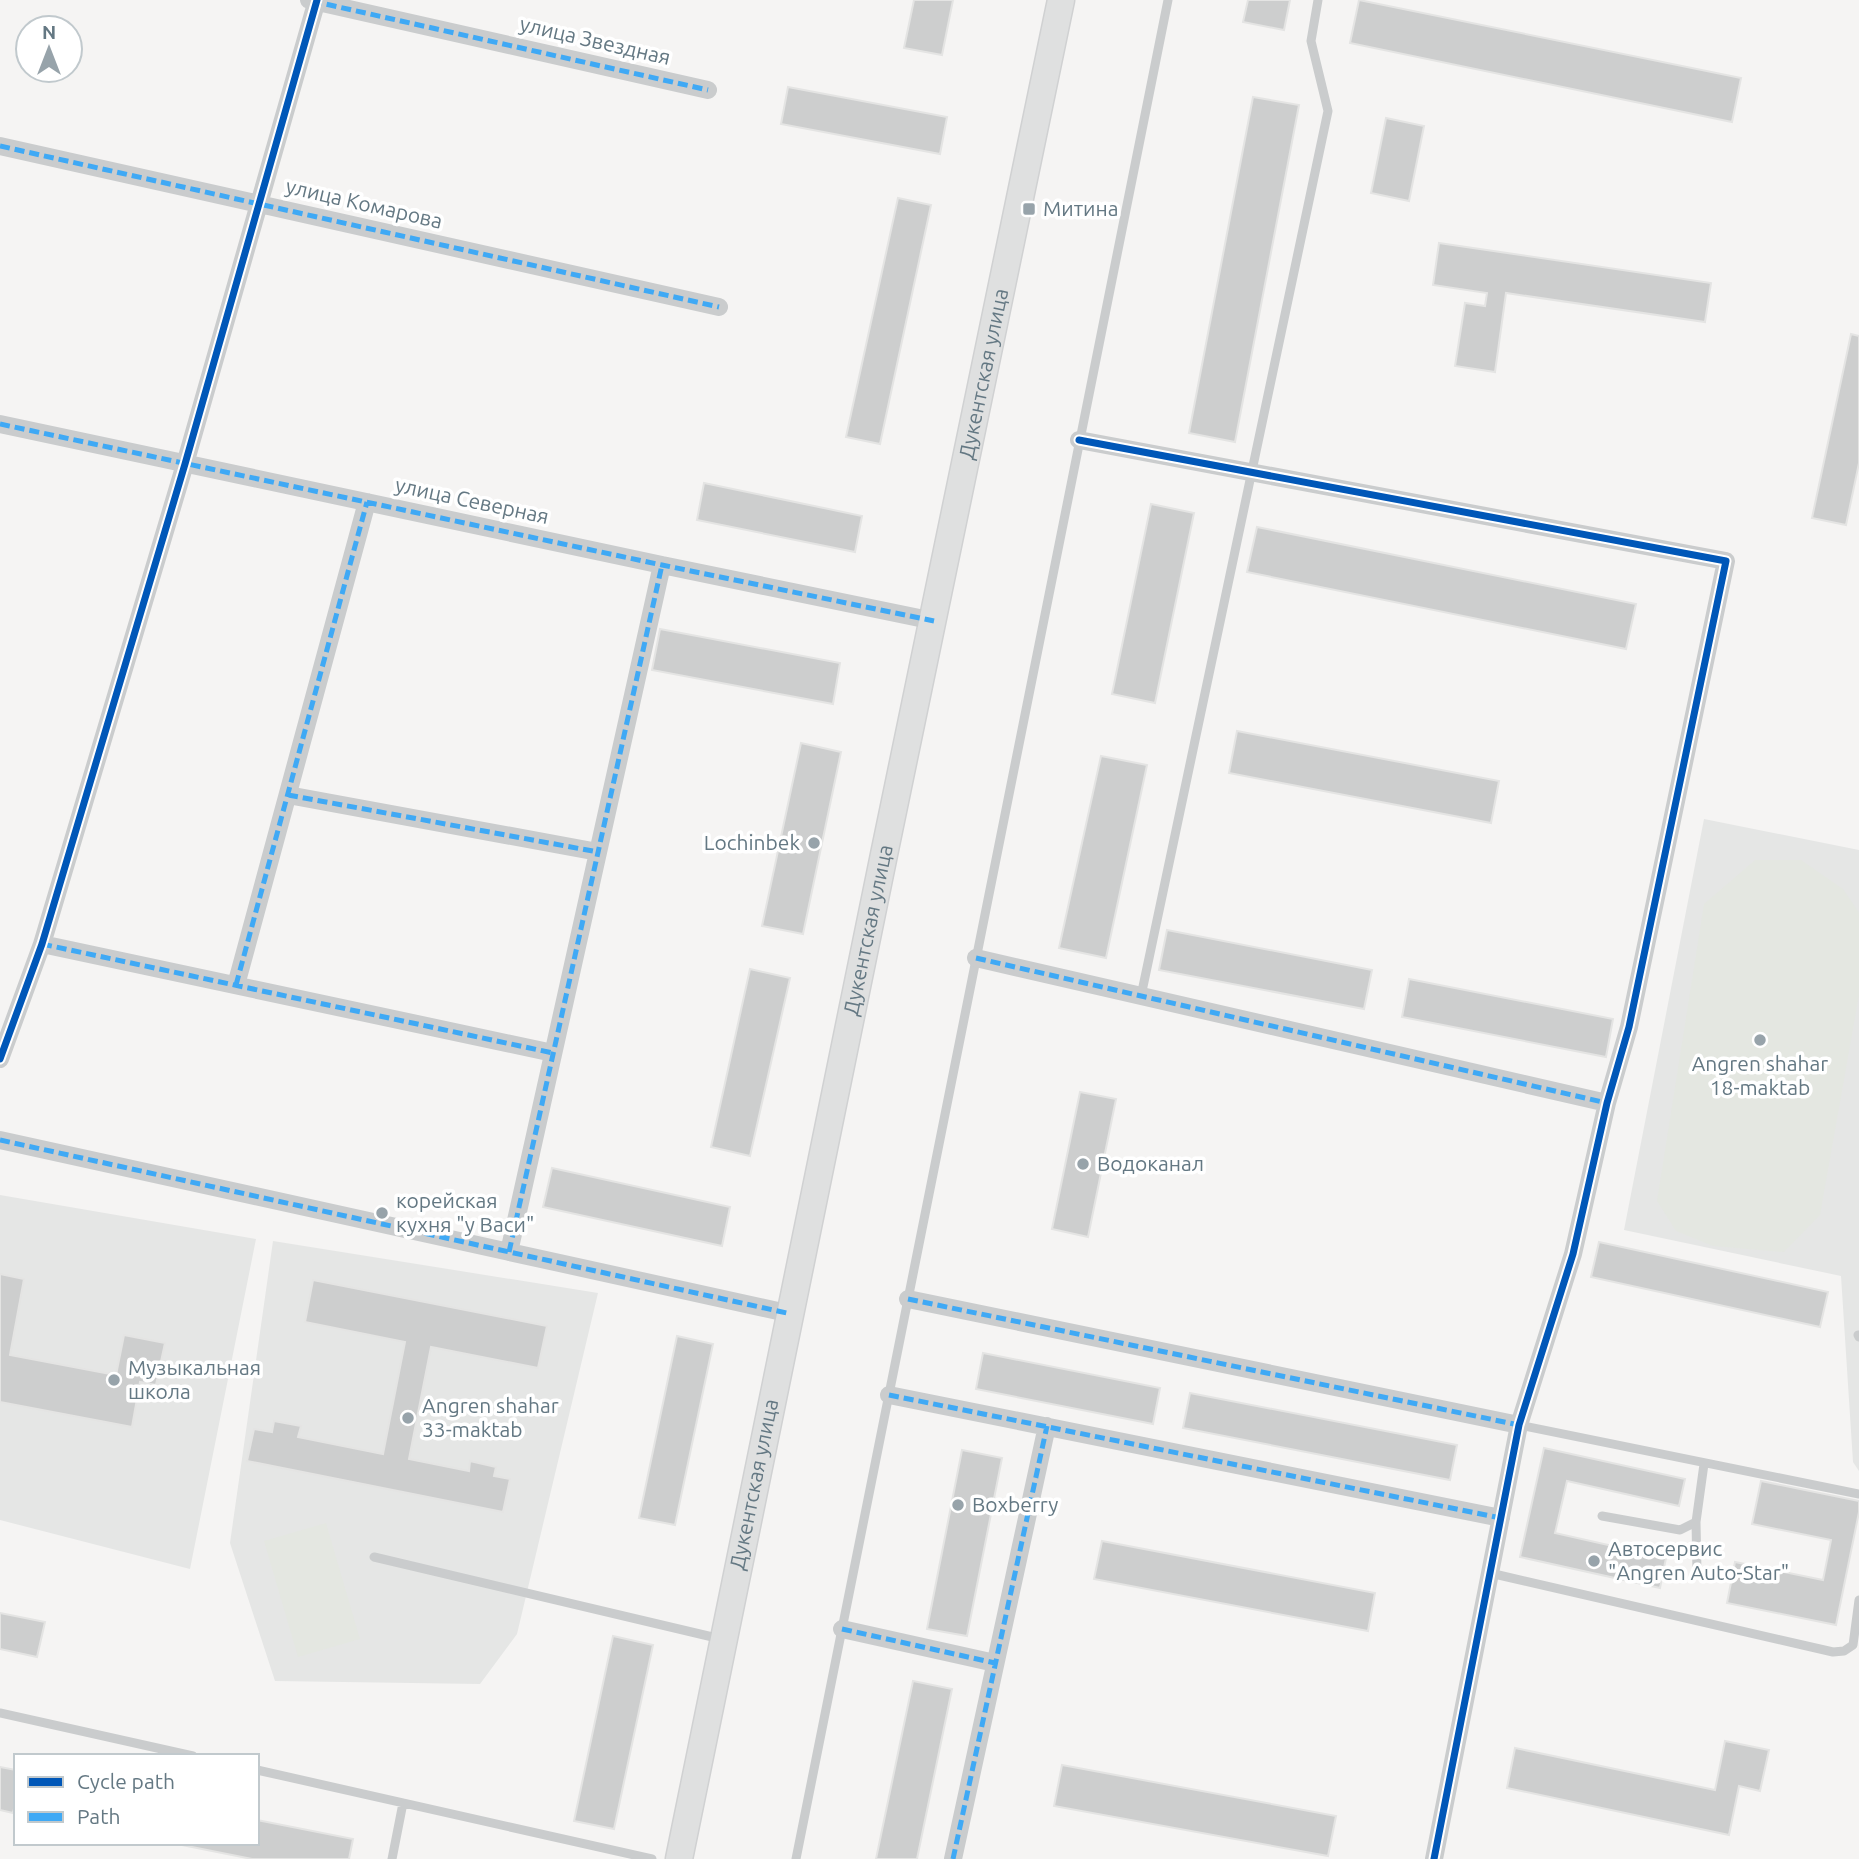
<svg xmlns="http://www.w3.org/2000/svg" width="1859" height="1859" font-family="Ubuntu,sans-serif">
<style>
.built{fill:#e5e6e5}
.green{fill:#e4e7e1}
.building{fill:#cdcece;stroke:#e4e4e3;stroke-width:2}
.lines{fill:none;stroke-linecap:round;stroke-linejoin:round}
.secondary-casing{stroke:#d0d1d2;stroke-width:29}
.service{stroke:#cacccd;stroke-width:9}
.minor{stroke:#cacccd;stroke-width:18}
.secondary{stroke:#dfe0e0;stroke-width:26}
.quiet{stroke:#3fa9f5;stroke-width:5;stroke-dasharray:10 5;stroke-linecap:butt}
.cycleway-casing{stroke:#fff;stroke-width:11}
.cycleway{stroke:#0057b8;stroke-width:7}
.poi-dot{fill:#97a3aa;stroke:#fff;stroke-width:2.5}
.labels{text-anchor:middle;stroke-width:7;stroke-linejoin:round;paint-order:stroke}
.street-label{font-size:21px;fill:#647883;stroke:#fff}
.poi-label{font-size:21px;fill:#647883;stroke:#fff;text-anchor:start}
</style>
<rect width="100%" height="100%" fill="#f5f4f3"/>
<!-- built -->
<path class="built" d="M 1704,819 L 1859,850 L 1859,1471 L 1853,1462 L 1841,1276 L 1624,1230 Z
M 0,1195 L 256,1239 L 190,1569 L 0,1520 Z
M 273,1241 L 598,1293 L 517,1634 L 480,1684 L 275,1681 L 230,1543 Z"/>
<!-- green -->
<path class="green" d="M 1755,860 L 1801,860 L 1843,889 L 1859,913 L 1859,995 L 1820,1215 L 1784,1252 L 1713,1246 L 1676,1231 L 1657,1201 L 1704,904 Z
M 326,1523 L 360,1639 L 298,1657 L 264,1541 Z"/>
<!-- building -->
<path class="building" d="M 914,0 L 953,0 L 942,55 L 904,48 Z
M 1248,0 L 1290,0 L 1284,30 L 1243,22 Z
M 1359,0 L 1741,78 L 1732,122 L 1350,43 Z
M 788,87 L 947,117 L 940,154 L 781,124 Z
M 1253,97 L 1299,105 L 1235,442 L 1189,433 Z
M 1386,118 L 1424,126 L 1409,201 L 1371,193 Z
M 898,198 L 931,205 L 880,444 L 846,437 Z
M 1439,243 L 1711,283 L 1705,322 L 1506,293 L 1495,372 L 1455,366 L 1465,303 L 1485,306 L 1487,293 L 1433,285 Z
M 1851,334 L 1859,336 L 1859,463 L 1846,525 L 1812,518 Z
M 704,483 L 862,516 L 855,552 L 697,520 Z
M 1151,504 L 1194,513 L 1155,703 L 1112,694 Z
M 1257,527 L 1636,604 L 1626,649 L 1247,572 Z
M 660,629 L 840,663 L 833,704 L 652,670 Z
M 1237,731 L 1499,781 L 1491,823 L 1229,773 Z
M 801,743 L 841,752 L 803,934 L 762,926 Z
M 1101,756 L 1147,765 L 1106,958 L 1059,948 Z
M 1167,930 L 1372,970 L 1364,1009 L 1159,970 Z
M 750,969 L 790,978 L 750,1156 L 711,1147 Z
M 1409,979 L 1613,1019 L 1606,1057 L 1402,1017 Z
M 1080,1092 L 1116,1099 L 1088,1237 L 1052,1229 Z
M 552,1168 L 730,1207 L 722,1246 L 543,1207 Z
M 1599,1242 L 1828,1292 L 1820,1327 L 1591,1277 Z
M 0,1274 L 24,1279 L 10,1355 L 116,1375 L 124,1335 L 165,1343 L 156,1385 L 140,1382 L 132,1427 L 0,1402 Z
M 313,1280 L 547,1326 L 538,1368 L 431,1347 L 409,1459 L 469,1471 L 470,1461 L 496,1467 L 494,1476 L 510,1479 L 503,1512 L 247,1461 L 254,1429 L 272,1432 L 274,1421 L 301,1426 L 298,1437 L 383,1454 L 405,1342 L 305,1322 Z
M 677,1336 L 713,1344 L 675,1525 L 639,1518 Z
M 983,1353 L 1160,1388 L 1153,1424 L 976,1389 Z
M 1190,1393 L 1457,1445 L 1450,1480 L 1183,1428 Z
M 1544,1448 L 1685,1479 L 1679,1506 L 1567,1481 L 1555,1533 L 1666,1558 L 1660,1588 L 1520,1557 Z
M 962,1450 L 1002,1458 L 967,1636 L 927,1629 Z
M 1761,1481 L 1859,1501 L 1859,1512 L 1836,1625 L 1727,1603 L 1735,1562 L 1823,1580 L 1831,1540 L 1752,1524 Z
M 1102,1541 L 1375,1593 L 1368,1631 L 1094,1579 Z
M 0,1613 L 45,1622 L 37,1657 L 0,1649 Z
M 613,1636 L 653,1645 L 614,1829 L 574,1821 Z
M 913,1681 L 952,1689 L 917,1859 L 876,1859 Z
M 1725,1741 L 1769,1750 L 1760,1791 L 1739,1786 L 1729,1835 L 1507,1788 L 1515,1748 L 1715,1790 Z
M 1062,1765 L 1336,1816 L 1328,1856 L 1054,1806 Z
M 0,1767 L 16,1770 L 16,1800 L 13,1813 L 0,1810 Z
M 257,1820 L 353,1839 L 349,1859 L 252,1859 L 172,1843 L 257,1843 Z"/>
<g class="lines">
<!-- secondary casing -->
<g class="secondary-casing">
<g id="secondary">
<path id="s1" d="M 679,1859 C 802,1238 934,620 1061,0"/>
</g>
</g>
<!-- service -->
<path class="service" d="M 1141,996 L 1328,111 L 1311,41 L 1318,0
M 1858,1335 L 1859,1337
M 1519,1425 L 1859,1494
M 1602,1516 L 1680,1530 L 1696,1522 L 1704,1464
M 1696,1522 L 1697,1572
M 374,1557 L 721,1639
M 1490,1573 L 1833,1652 L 1844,1651 L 1853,1645 L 1859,1600
M 0,1713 L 193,1756
M 257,1770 L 652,1859
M 392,1859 L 403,1803
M 796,1859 L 1168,0"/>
<!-- minor -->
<path class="minor" d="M 309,0 L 708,90
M 0,146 L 719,307
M 0,424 L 662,565 L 934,621
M 1079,440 L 1726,561 L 1629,1027 L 1607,1103 L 1573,1254 L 1519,1425 L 1434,1859
M 288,795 L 598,852
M 42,944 L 553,1053
M 976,958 L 1607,1103
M 236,985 L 367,502
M 0,1059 L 42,944 L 185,464 L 317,0
M 0,1140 L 787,1313
M 509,1252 L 662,565
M 908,1299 L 1519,1425
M 889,1395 L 1501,1518
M 842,1629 L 995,1663
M 953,1859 L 1047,1426"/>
<!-- secondary -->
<use href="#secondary" class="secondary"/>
<!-- quiet -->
<path class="quiet" d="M 312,1 L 708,90
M 0,146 L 719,307
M 0,424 L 662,565 L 934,621
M 288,795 L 598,852
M 42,944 L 553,1053
M 976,958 L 1607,1103
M 236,985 L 367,502
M 0,1140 L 787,1313
M 509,1252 L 662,565
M 908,1299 L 1519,1425
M 889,1395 L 1501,1518
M 842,1629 L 995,1663
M 953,1859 L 1047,1426"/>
<!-- cycleway casing -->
<g class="cycleway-casing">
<path id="cycleway" d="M 1079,440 L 1726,561 L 1629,1027 L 1607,1103 L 1573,1254 L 1519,1425 L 1434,1859
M 0,1059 L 42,944 L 185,464 L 317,0"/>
</g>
<!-- cycleway -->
<use href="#cycleway" class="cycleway"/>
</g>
<!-- markers -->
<g class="poi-dot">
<rect x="1022" y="202" width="14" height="14" rx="3.5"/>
<circle cx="814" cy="843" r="7"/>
<circle cx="1760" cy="1040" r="7"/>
<circle cx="1083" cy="1164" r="7"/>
<circle cx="382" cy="1213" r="7"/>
<circle cx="114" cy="1380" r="7"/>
<circle cx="408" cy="1418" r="7"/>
<circle cx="958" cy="1505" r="7"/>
<circle cx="1594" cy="1561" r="7"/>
</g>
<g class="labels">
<!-- street labels -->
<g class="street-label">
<text transform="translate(595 41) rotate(13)" y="7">улица Звездная</text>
<text transform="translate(364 204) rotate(13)" y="7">улица Комарова</text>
<text dy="7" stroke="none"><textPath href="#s1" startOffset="1516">Дукентская улица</textPath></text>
<text transform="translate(472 501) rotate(12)" y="7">улица Северная</text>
<text dy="7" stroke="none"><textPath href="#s1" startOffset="948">Дукентская улица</textPath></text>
<text dy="7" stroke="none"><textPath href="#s1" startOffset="382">Дукентская улица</textPath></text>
</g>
<!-- poi labels -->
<g class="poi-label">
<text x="1043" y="216">Митина</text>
<text x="800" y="850" text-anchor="end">Lochinbek</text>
<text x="1760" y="1071" text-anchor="middle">Angren shahar<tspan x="1760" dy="24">18-maktab</tspan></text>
<text x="1097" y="1171">Водоканал</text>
<text x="396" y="1208">корейская<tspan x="396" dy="24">кухня "у Васи"</tspan></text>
<text x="128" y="1375">Музыкальная<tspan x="128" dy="24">школа</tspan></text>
<text x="422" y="1413">Angren shahar<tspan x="422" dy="24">33-maktab</tspan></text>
<text x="972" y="1512">Boxberry</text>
<text x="1608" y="1556">Автосервис<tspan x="1608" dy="24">"Angren Auto-Star"</tspan></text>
</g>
</g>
<!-- legend -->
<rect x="14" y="1754" width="245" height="91" fill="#ffffff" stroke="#c1c9cd" stroke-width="2"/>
<rect x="28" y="1777" width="35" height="10" fill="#0057b8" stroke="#c1c9cd" stroke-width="2"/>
<text x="77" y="1789" font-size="21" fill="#647883">Cycle path</text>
<rect x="28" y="1812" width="35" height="10" fill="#3fa9f5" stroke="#c1c9cd" stroke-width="2"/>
<text x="77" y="1824" font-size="21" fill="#647883">Path</text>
<!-- north arrow -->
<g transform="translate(49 49)"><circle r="33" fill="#ffffff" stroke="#c1c9cd" stroke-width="2"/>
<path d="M0-5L12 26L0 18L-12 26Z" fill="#97a3aa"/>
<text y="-10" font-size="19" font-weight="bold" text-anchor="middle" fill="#647883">N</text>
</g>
</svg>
